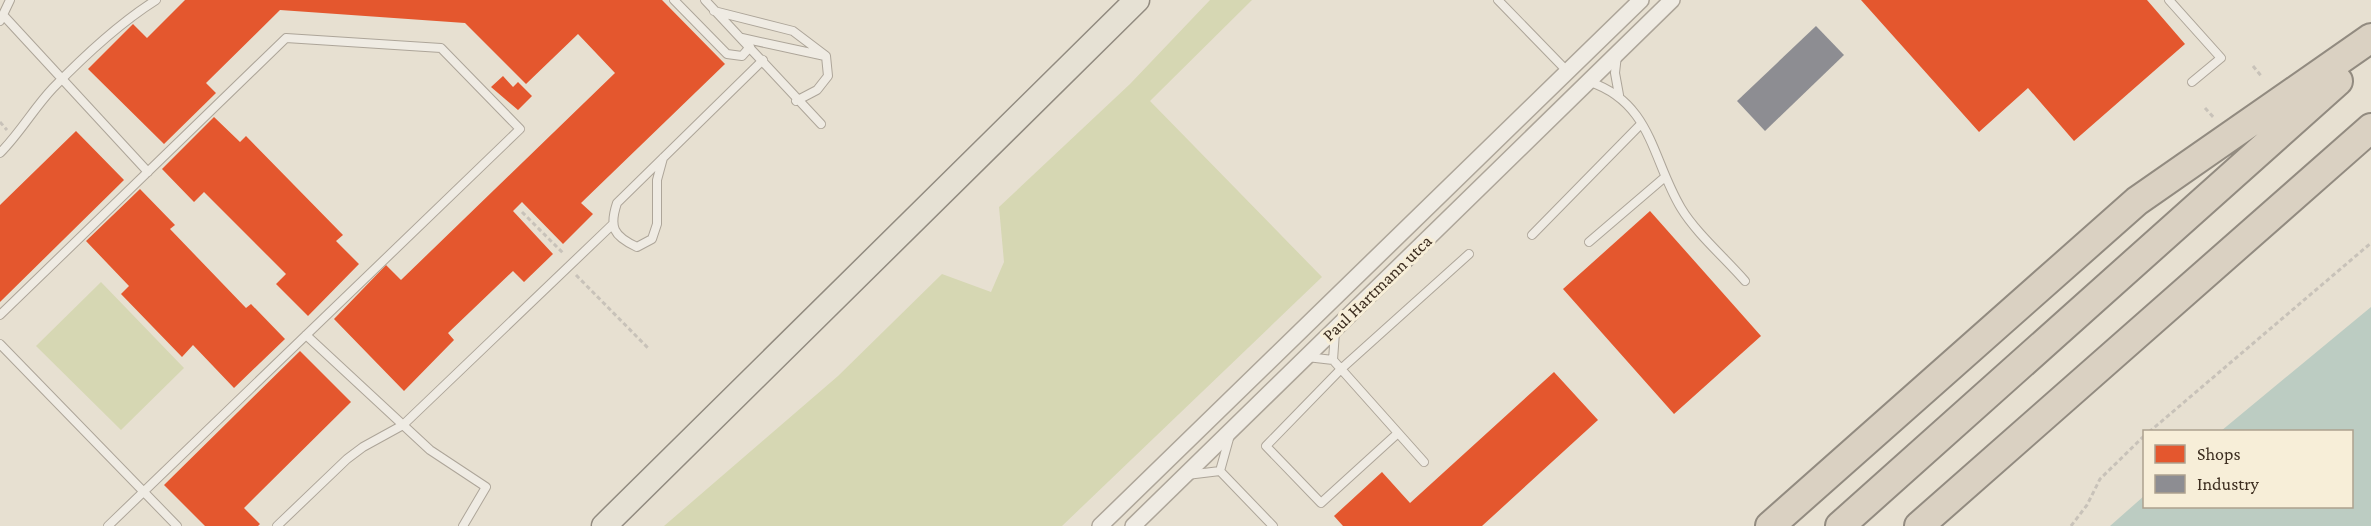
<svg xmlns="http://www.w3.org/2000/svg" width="2371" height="526" font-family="'Crimson Pro',serif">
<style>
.green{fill:#d6d7b3}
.water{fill:#bcccc2}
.shops{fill:#e4572e}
.industry{fill:#8d8d92}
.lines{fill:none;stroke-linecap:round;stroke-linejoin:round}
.service-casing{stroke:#ada599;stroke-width:10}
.minor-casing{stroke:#ada599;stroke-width:18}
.primary-casing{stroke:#928b80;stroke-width:27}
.motorway-casing{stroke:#928b80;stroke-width:32}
.path{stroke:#c8c2b9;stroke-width:3;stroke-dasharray:4.5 3;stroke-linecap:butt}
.service{stroke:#efebe3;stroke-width:8}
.minor{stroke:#efebe3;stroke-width:15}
.primary{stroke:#e6e1d4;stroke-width:24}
.motorway{stroke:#dad1c2;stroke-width:28}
.labels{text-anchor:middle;stroke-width:6;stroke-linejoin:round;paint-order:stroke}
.street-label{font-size:18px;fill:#3d2e20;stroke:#f7eed8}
</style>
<rect width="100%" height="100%" fill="#e7e0d1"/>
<!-- green -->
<path class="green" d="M 1210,0 L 1252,0 L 1150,101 L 1322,277 L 1062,526 L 664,526 L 838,376 L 942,274 L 991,292 L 1004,262 L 999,207 L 1130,84 Z
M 101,282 L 184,368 L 121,430 L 36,346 Z"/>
<!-- water -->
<path class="water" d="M 2371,307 L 2371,526 L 2110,526 L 2144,496 L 2144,506 L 2352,506 L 2352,432 L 2221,431 Z"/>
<!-- shops -->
<path class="shops" d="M 185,0 L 662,0 L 725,64 L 581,203 L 593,214 L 563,244 L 522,202 L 513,211 L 553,254 L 524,282 L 513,271 L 448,333 L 454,340 L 404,391 L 334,319 L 386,265 L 401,280 L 615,73 L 578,34 L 526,84 L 465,23 L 280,10 L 206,83 L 216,93 L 164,144 L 88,69 L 133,24 L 147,38 Z
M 1861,0 L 2147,0 L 2185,44 L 2074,141 L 2028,88 L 1979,132 Z
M 503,76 L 513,87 L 518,82 L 532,96 L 518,110 L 491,87 Z
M 214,117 L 240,142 L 246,136 L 343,235 L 336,241 L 359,264 L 308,316 L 276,284 L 286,274 L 204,192 L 194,202 L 162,169 Z
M 76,131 L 124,180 L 0,302 L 0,205 Z
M 140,189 L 175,225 L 170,229 L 246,308 L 251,304 L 285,339 L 234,388 L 193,345 L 182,357 L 121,294 L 129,286 L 86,241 Z
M 1650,211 L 1761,336 L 1674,414 L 1563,289 Z
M 300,351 L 351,402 L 244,508 L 260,524 L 258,526 L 205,526 L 164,485 Z
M 1554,372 L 1598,420 L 1482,526 L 1343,526 L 1334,516 L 1382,472 L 1410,503 Z"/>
<!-- industry -->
<path class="industry" d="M 1816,26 L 1844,55 L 1765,131 L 1737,101 Z"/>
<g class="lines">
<!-- service casing -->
<g class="service-casing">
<path id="service" d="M 674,0 L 727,54 L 742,56 L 750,47
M 705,0 L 821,124
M 1498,0 L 1567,71
M 2169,0 L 2221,58 L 2192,82
M 714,11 L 793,31 L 826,56 L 828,76 L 817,90 L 796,101
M 4,16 L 148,172
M 0,21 L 10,0
M 742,38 L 825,56
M 1617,55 L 1615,73 L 1619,95
M 1590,82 C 1652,103 1652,160 1681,208 C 1696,233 1725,258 1745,281
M 0,153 C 20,133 34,108 53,88 C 84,56 118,24 156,0
M 663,158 L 657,180 L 657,224 L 652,239 L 637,247 C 613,236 609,227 617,203 L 763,60
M 1532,235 L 1641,124
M 1589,242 L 1665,177
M 0,315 L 286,38 L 441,48 L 520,129 L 108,526
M 306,335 L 430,450 L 486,487 L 463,526
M 0,344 L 177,526
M 1307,357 L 1333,360 L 1424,462
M 1333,360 L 1335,332
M 1398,433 L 1321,503 L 1266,446 L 1341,369 L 1469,254
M 1220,471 L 1273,526
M 1220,471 L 1230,435
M 1187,475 L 1220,471
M 277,526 L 347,459 L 363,447 L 403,425 L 612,225"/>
</g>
<!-- minor casing -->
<g class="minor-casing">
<path id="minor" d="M 1100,526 L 1641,0
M 1133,526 L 1672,0"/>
</g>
<!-- primary casing -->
<g class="primary-casing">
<path id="primary" d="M 604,526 L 1137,0"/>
</g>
<!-- motorway casing -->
<g class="motorway-casing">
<path id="motorway" d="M 1770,526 L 2137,201 L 2371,38
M 1840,526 L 2338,81
M 1919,526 L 2371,128"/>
</g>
<!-- path -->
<path class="path" d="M 2253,66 L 2262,77
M 2205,108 L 2215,119
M 0,122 L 7,130
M 522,212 L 564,254
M 576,275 L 648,348
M 2149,432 L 2371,243
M 2071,526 L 2087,505 L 2100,479 L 2144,436"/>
<!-- service -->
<use href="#service" class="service"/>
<!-- minor -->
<use href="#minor" class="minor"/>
<!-- primary -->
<use href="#primary" class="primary"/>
<!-- motorway -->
<use href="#motorway" class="motorway"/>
</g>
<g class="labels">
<!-- street labels -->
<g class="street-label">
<text transform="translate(1377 288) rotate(-44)" y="6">Paul Hartmann utca</text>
</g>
</g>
<!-- legend -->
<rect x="2143" y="430" width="210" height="78" fill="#f7eed8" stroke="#ada18e" stroke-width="1.5"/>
<rect x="2155" y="445" width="30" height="18" fill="#e4572e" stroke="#ada18e" stroke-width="1.5"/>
<text x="2197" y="460" font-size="18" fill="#3d2e20">Shops</text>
<rect x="2155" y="475" width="30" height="18" fill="#8d8d92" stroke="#ada18e" stroke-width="1.5"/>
<text x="2197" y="490" font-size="18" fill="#3d2e20">Industry</text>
</svg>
